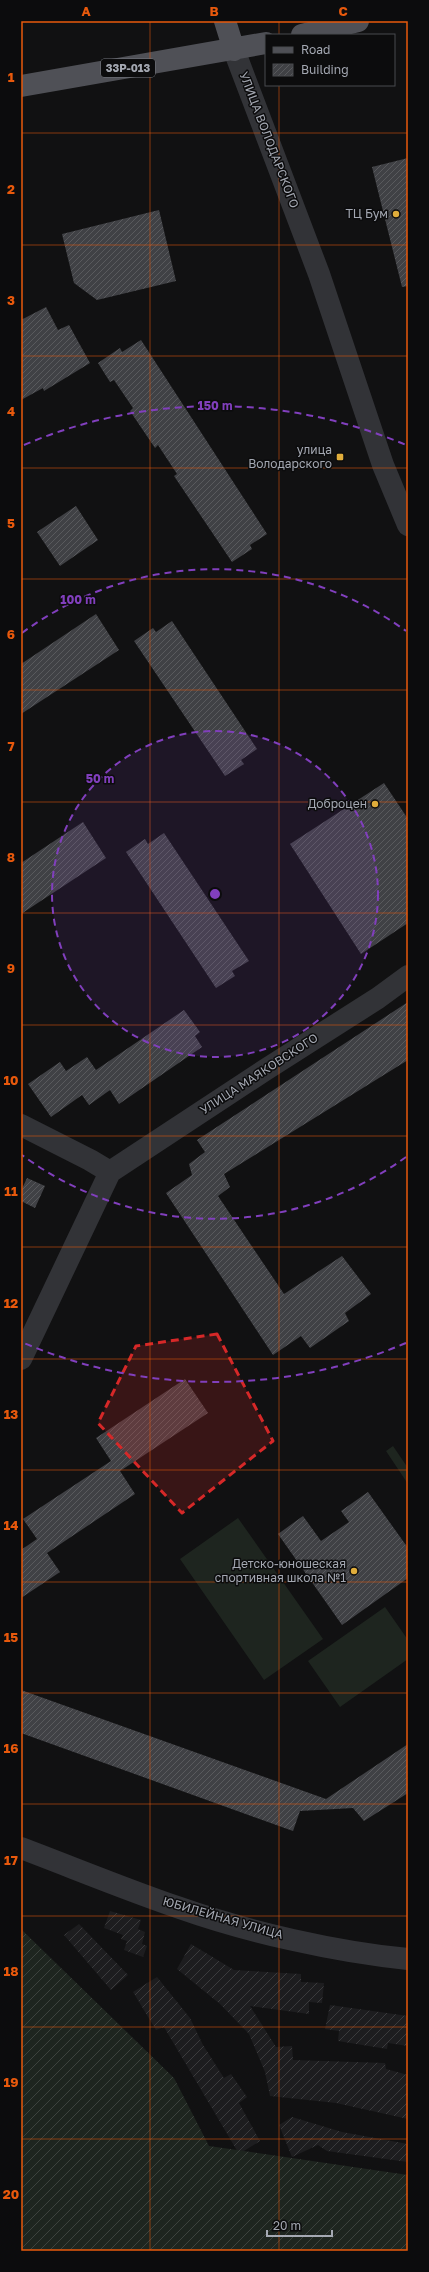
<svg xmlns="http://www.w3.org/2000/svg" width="429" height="2272" font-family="'Golos Text',sans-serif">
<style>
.industrial{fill:url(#industrial-furrows)}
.garden{fill:url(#garden-furrows)}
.pitch{fill:#1e251f}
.building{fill:url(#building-hatch)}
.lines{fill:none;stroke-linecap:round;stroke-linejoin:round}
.minor{stroke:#323337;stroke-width:22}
.major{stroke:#4f5056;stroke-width:22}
.marked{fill:#d62828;fill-opacity:0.2;stroke:#d62828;stroke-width:3;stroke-dasharray:8 5;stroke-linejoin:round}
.grid{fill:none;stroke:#e8590c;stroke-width:1;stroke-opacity:0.55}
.ring{fill:none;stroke:#813fbd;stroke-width:2;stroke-dasharray:7 5}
.poi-dot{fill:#e0ad3b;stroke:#0c0c0d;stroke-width:1.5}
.labels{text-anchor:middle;stroke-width:3;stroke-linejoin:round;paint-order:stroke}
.shield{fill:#0c0c0d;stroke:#767980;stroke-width:1}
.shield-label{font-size:11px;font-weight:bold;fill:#a4a8b2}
.street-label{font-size:12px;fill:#a4a8b2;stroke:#0c0c0d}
.poi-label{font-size:12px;fill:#a4a8b2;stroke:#0c0c0d;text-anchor:end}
.centre{fill:#813fbd;stroke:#0c0c0d;stroke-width:2}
.ring-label{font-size:12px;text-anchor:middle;font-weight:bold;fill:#813fbd;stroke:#0c0c0d;stroke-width:3;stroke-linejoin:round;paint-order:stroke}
.neatline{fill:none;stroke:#e8590c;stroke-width:1.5}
.grid-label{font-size:13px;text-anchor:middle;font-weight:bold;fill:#e8590c}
</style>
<defs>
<pattern id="industrial-furrows" width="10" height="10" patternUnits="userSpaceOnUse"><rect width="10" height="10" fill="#1d1d1f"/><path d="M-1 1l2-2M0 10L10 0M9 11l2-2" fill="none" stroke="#3b3b3d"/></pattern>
<pattern id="garden-furrows" width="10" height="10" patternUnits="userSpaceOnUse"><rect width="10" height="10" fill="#1e251f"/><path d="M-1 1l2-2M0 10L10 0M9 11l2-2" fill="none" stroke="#3c423d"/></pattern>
<pattern id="building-hatch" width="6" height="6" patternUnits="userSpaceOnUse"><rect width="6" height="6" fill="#404145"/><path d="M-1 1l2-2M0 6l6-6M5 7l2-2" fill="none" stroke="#595a5d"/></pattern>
</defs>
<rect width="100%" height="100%" fill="#111112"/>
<!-- industrial -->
<path class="industrial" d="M 110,1911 L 141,1920 L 138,1929 L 145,1932 L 142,1944 L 147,1946 L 143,1957 L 124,1950 L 127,1941 L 121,1939 L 123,1935 L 104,1928 Z
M 79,1924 L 128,1975 L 111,1990 L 64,1935 Z
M 191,1944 L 234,1970 L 301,1974 L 301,1982 L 324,1983 L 322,2003 L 309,2002 L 309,2014 L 250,2006 L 276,2047 L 292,2046 L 293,2060 L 385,2063 L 386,2069 L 408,2075 L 408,2119 L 336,2103 L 270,2096 L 265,2072 L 249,2034 L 220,2004 L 177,1969 Z
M 157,1977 L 190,2018 L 203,2045 L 224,2078 L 231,2074 L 247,2097 L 239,2103 L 260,2141 L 239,2154 L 164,2027 L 156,2030 L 133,1992 Z
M 330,2005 L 408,2016 L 408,2046 L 388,2043 L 387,2049 L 338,2041 L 339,2031 L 325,2029 Z
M 292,2117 L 342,2132 L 408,2144 L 408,2162 L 327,2151 L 318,2145 L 292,2157 L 279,2125 Z"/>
<!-- garden -->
<path class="garden" d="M 21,1929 L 174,2078 L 209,2146 L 408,2175 L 408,2251 L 21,2251 Z"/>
<!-- pitch -->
<path class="pitch" d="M 393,1446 L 408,1468 L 408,1484 L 386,1451 Z
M 238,1518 L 323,1639 L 264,1680 L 180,1559 Z
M 385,1607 L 408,1640 L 408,1659 L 340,1707 L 308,1661 Z"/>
<!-- building -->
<path class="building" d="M 408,158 L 408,286 L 402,287 L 372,167 Z
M 159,210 L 176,281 L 97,300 L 74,283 L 62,234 Z
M 46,307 L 58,330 L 69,325 L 90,363 L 44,391 L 43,388 L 21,400 L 21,320 Z
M 141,340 L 267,534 L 250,545 L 252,549 L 232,562 L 174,476 L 177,474 L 158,445 L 155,448 L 130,411 L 133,408 L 114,380 L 110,382 L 98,363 L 120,348 L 122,352 Z
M 76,506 L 98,540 L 60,566 L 37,532 Z
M 96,614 L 119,650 L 21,714 L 21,664 Z
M 172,621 L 257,749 L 241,760 L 244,764 L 225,776 L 134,641 L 153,628 L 156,632 Z
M 384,783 L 408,819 L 408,923 L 361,954 L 290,844 Z
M 83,822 L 106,858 L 21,914 L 21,863 Z
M 164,833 L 249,961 L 232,971 L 235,976 L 216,988 L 126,852 L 145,839 L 148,844 Z
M 408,1002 L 408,1060 L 224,1174 L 230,1187 L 218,1196 L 284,1294 L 342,1256 L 371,1294 L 345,1313 L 349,1321 L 310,1348 L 301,1336 L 273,1355 L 166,1193 L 192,1175 L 189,1164 L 205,1152 L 197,1140 Z
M 184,1010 L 200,1032 L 195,1036 L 202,1047 L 119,1104 L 110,1090 L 89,1105 L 82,1095 L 51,1117 L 28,1084 L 60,1062 L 66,1071 L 87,1057 L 96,1070 Z
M 27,1178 L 45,1186 L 35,1208 L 21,1201 L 21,1191 Z
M 185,1379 L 208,1413 L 120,1471 L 135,1494 L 47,1553 L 60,1572 L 21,1598 L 21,1550 L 37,1539 L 23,1519 L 111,1461 L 96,1438 Z
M 368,1492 L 408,1548 L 408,1578 L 342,1625 L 278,1534 L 303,1516 L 321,1541 L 349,1522 L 341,1511 Z
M 21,1690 L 326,1799 L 408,1744 L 408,1793 L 364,1821 L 353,1808 L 300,1811 L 293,1831 L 21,1733 Z"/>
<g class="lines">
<!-- minor -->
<path class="minor" d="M 234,50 L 319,274 L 383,465 L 408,525
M 21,1125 L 90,1160 L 110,1172
M 21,1359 L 110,1172 L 265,1070 L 378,998 L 408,976
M 21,1848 C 74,1868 127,1890 180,1908 C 248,1932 336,1952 408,1959"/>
<!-- major -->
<path class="major" d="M 225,21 L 234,50
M 302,35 L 358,21
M 21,86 L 266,43"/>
</g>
<!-- marked area -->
<path class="marked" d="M 217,1334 L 273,1441 L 182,1513 L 98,1423 L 136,1346 Z"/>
<!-- grid -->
<path class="grid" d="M 150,21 L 150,2251M 279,21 L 279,35M 279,85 L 279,2251M 21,133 L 408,133M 21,245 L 408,245M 21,356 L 408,356M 21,468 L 408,468M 21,579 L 408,579M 21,690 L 408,690M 21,802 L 408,802M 21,913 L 408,913M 21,1025 L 408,1025M 21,1136 L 408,1136M 21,1247 L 408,1247M 21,1359 L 408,1359M 21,1470 L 408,1470M 21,1582 L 408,1582M 21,1693 L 408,1693M 21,1804 L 408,1804M 21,1916 L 408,1916M 21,2027 L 408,2027M 21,2139 L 408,2139"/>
<!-- distance rings -->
<circle cx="215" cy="894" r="163" fill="#813fbd" fill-opacity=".12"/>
<g class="ring">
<circle cx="215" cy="894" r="163"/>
<path d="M406 1157A325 325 0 0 1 22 1155M22 633A325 325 0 0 1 406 631"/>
<path d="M406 1343A488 488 0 0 1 24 1343M24 445A488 488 0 0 1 406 445"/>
</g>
<!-- markers -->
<g class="poi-dot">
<circle cx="396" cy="214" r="4"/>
<rect x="336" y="453" width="8" height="8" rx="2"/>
<circle cx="375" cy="804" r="4"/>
<circle cx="354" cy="1571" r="4"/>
</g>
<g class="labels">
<!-- shield labels -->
<rect class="shield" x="101" y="59" width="54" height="18" rx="3"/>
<g class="shield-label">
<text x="128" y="72">33Р-013</text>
</g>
<!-- street labels -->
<g class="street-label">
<text transform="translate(269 140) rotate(69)" y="4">УЛИЦА ВОЛОДАРСКОГО</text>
<text transform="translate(259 1074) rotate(-33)" y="4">УЛИЦА МАЯКОВСКОГО</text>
<text transform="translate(223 1918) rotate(16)" y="4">ЮБИЛЕЙНАЯ УЛИЦА</text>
</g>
<!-- poi labels -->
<g class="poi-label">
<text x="388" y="218">ТЦ Бум</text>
<text x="332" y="454">улица<tspan x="332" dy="14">Володарского</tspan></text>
<text x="367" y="808">Доброцен</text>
<text x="346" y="1568">Детско-юношеская<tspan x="346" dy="14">спортивная школа №1</tspan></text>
</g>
</g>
<circle cx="215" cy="894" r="6" class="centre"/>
<g class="ring-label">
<text x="215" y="410">150 m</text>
<text x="78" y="604">100 m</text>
<text x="100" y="783">50 m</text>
</g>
<!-- border -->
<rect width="429" height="2272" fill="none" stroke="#0c0c0d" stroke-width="44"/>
<!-- legend -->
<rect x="265" y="34" width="130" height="52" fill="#0c0c0d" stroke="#494a4f"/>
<rect x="273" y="47" width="20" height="6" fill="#4f5056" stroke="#494a4f"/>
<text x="301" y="54" font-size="12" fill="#a4a8b2">Road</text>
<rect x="273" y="64" width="20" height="12" fill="url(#building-hatch)" stroke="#494a4f"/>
<text x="301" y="74" font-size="12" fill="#a4a8b2">Building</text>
<!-- scale -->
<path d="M267 2230v6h65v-6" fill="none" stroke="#a4a8b2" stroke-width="2"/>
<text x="273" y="2230" font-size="12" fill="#a4a8b2" stroke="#0c0c0d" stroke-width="3" paint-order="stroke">20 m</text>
<rect x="22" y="22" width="385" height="2228" class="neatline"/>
<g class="grid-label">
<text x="86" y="16">A</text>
<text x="214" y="16">B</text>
<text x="343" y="16">C</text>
<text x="11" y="82">1</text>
<text x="11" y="194">2</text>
<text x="11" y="305">3</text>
<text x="11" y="416">4</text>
<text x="11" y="528">5</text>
<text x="11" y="639">6</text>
<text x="11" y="751">7</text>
<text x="11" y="862">8</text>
<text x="11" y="973">9</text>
<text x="11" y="1085">10</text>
<text x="11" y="1196">11</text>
<text x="11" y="1308">12</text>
<text x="11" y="1419">13</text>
<text x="11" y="1530">14</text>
<text x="11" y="1642">15</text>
<text x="11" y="1753">16</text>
<text x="11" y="1865">17</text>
<text x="11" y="1976">18</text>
<text x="11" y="2087">19</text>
<text x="11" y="2199">20</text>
</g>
</svg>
